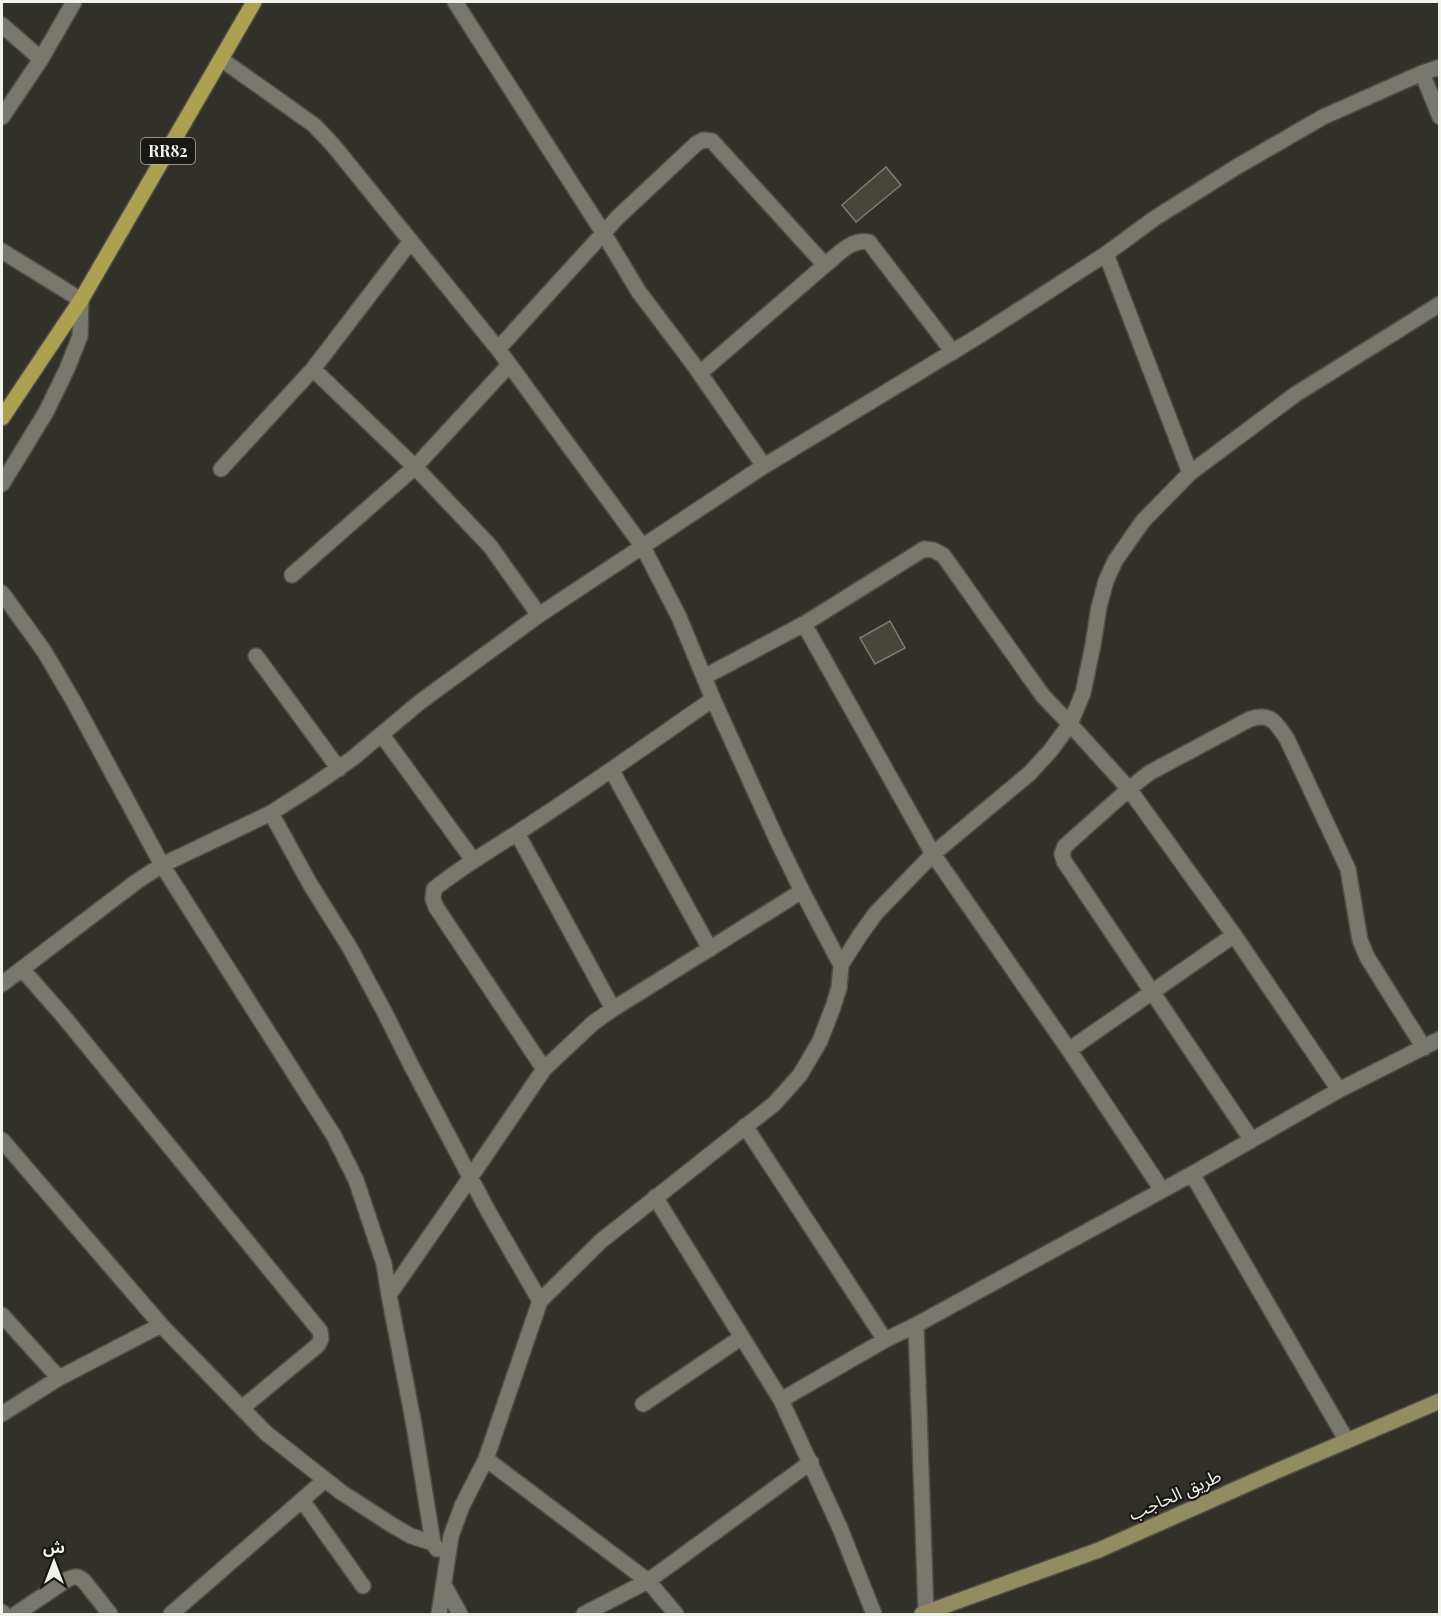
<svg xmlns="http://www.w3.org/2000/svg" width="1441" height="1616" font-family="'Playfair Display','Noto Sans Arabic',serif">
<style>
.building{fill:#47463d;stroke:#7f7d74;stroke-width:1.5}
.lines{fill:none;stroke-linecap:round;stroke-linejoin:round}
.street-casing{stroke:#4e4d46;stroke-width:18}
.secondary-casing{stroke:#4e4d46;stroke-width:18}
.primary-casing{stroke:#4e4d46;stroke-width:18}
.street{stroke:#79786f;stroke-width:15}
.secondary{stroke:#928c60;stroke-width:15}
.primary{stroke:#aca051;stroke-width:15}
.labels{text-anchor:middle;stroke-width:4.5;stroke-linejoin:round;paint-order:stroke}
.shield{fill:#191815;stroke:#b1b1ac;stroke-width:1.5}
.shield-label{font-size:16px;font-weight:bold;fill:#f2f2ed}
.street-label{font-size:18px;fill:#f2f2ed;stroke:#191815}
</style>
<rect width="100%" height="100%" fill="#323129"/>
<!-- building -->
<path class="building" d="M 886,167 L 901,185 L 856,222 L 842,205 Z
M 890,621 L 905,648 L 875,664 L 860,638 Z"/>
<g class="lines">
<!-- street casing -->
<g class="street-casing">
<path id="street" d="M 455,2 L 604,234 L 639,292 L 694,365 L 764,466
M 2,25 L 41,59
M 221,59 L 314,125 L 333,145 L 498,349 L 643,547 L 679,617 L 713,699 L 777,840 L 802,891 L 841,965
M 1422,73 L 1440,117
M 2,117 L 41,59 L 74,2
M 2,251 L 81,300 L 80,336 L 67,369 L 46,412 L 2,484
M 1106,254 L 1190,473
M 825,265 C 838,255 851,238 869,242 L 953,352
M 498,349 L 618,217 L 696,144 L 703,140 L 712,141 L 825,265 L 700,373
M 313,369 L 415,467 L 490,546 L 539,615
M 221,469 L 313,369 L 411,241
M 292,575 L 415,467 L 509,365
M 2,593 L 44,651 L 74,702 L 162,865 L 334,1136 L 356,1180 L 384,1264 L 389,1295 L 414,1425 L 433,1543
M 804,624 L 924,549 L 933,550 L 943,555 L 1043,696 L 1070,724 L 1129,789 L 1065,846 L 1062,854 L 1064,861 L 1251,1139
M 256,656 L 339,769
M 704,677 L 804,624 L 933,854 L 1069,1050 L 1162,1190
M 382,735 L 473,860
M 612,771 L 710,949
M 271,813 L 310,884 L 350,948 L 385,1013 L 412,1067 L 488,1211 L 540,1301
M 517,833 L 613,1009
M 22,969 L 64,1017 L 320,1331 L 321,1339 L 318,1345 L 242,1408
M 2,984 L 136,882 L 162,865 L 271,813 L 310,788 L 353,758 L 420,702 L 539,615 L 764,466 L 982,334 L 1106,254 L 1155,218 L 1238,166 L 1323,117 L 1422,73 L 1440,67
M 1069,1050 L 1234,935
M 544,1069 L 436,907 L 433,899 L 434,889 C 467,862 505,842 540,818 C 599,779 656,739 713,699
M 1339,1090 L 1234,935 L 1129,789 L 1149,773 L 1250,719 C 1271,712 1276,723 1287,739 L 1348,869 L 1360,940 L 1367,957 L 1424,1048
M 745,1126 L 885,1340
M 2,1140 L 161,1325 L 266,1433 L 341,1492 L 392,1525 L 411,1536 L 433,1543 L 437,1549
M 655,1197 L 781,1400 L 840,1528 L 874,1614
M 389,1295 L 470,1178 L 544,1069 L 593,1023 L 613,1009 L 802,891
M 2,1315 L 59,1378 L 161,1325
M 916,1325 L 926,1613
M 781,1400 L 885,1340 L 916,1325 L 1192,1174
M 643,1404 L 742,1337
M 2,1414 L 59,1378
M 1347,1441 L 1192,1174 L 1339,1090 L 1440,1039
M 486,1459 L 648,1581 L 676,1614
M 302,1500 L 363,1586
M 444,1585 L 460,1614
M 2,1612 L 4,1614
M 16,1614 L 68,1579 C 75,1576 78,1576 84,1581 L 110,1614
M 171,1614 L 325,1480
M 439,1614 L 451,1536 L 462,1506 L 486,1459 L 540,1301 L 601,1241 L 774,1104 L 800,1075 L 820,1041 L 833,1007 L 839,988 L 841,965 L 860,935 L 876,913 L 933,854 L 1030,773 L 1051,750 L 1070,724 L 1083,693 L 1093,645 L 1099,607 L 1106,581 L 1115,561 L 1143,521 L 1190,473 L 1296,394 L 1440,304
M 584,1614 L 648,1581 L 811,1462"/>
</g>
<!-- secondary casing -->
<g class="secondary-casing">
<path id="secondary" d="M 922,1614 L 1099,1550 L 1279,1470 L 1440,1401"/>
</g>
<!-- primary casing -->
<g class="primary-casing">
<path id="primary" d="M 2,418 L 81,300 L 254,2"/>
</g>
<!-- street -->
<use href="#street" class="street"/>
<!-- secondary -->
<use href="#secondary" class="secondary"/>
<!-- primary -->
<use href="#primary" class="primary"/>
</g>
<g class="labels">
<!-- shield labels -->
<rect class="shield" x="141" y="138" width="54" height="26" rx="4.5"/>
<g class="shield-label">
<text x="168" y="157">RR82</text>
</g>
<!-- street labels -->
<g class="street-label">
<text transform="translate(1175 1495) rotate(-24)" y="6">طريق الحاجب</text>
</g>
</g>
<!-- border -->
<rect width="1441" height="1616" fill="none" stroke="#f2f2ed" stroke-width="6"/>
<!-- north arrow -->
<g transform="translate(54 1562)" stroke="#191815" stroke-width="4.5" paint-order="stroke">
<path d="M0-4.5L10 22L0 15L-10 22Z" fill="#f2f2ed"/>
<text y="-9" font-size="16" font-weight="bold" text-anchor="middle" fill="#f2f2ed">ش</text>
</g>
</svg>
